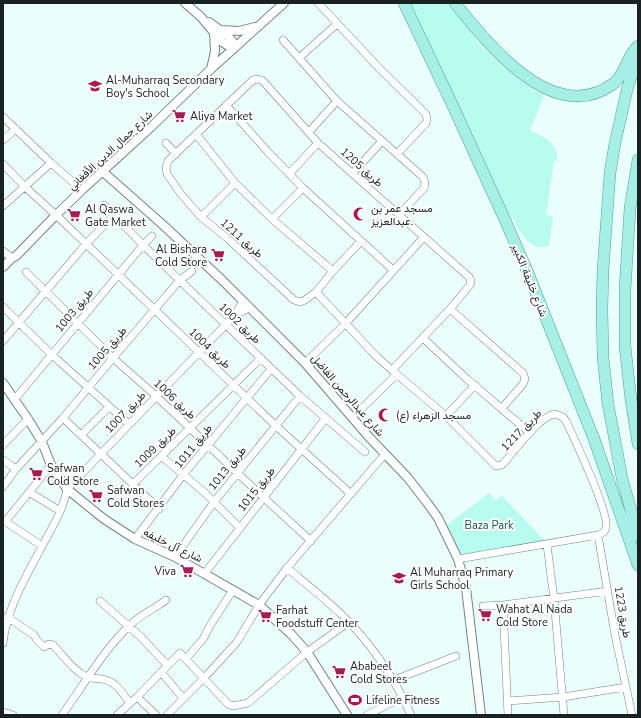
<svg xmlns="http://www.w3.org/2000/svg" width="641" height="718" font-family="'Nunito Sans',Vazirmatn,sans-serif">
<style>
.green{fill:#b8fcf0}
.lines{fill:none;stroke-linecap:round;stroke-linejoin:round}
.minor-casing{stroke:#6f8681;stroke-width:8}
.tertiary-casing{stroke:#6f8681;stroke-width:10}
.primary-casing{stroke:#4ea195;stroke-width:12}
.minor{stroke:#fff;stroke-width:7}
.tertiary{stroke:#fff;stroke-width:8}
.primary{stroke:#a6efe5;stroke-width:11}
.labels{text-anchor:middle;stroke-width:4;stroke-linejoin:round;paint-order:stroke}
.poi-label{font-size:11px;fill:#182220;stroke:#fff;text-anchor:start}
.street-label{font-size:11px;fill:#182220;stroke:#fff}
.park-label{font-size:11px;fill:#0f574e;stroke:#fff}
</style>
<rect width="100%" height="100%" fill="#eafffb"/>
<!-- green -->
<path class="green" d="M 409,3 L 449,3 C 459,15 468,28 477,41 C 496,63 519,81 544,96 L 530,130 C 543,137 560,143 557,161 L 554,161 L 546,215 L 553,217 L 549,246 C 529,253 519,230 512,216 L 510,217 Z
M 489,493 L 497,501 L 501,495 L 546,542 L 465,554 L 460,552 L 447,525 Z"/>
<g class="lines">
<!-- minor casing -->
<g class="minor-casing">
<path id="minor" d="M 318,3 L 380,69 L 426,114 L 427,119 L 426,123 L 397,154
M 283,40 L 337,101 L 423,177 L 425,183 L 424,188 L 399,215
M 299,58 L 337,24
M 226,105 L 268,152 L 303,188 L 393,270
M 3,117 L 51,163 L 75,184
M 309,132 L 337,101
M 196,134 L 235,183 L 272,219 L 333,271
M 3,140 L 16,129
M 166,143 L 176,154
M 3,164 L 24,186 L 56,215 L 276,426 L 351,494
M 353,173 L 382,141
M 289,174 L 318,143
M 104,205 L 143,245 L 300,396 L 365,452
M 3,206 L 51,163
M 201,217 L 235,183
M 272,219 L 303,188
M 361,241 L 333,271 L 316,292 L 305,300 L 300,302 L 294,300 L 227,238 L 201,217 L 181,194 L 167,174 L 166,168 L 168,161 L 253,80 L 258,79 L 263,81 L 318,143 L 469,277 L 471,281 L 470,285 L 450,309 L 394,368 L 394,372 L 446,416 L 496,466 L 502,465 C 514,452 538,417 555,414 L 563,417 L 566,421 C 574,438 609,512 606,527 C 606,531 602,534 598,535 L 458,559
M 3,251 L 12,258
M 26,272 L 113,358 L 156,396 L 264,498 L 311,541
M 316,292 L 376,356 L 394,372
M 3,307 L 51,354 L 129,424
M 450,309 L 523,373 L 525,379 L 523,384 L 502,408
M 234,316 L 249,308
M 423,338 L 467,379 L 530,433
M 3,341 L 86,244 L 120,209
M 305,363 L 345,324 L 423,238
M 15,399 L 143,245 L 152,236
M 357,413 L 396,375
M 446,416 L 475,385
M 63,418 L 159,509
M 81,435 L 109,407
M 3,445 L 28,419
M 161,456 L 205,493 L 240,528
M 3,460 L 16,469
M 133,484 L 261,358
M 3,487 L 16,469 L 63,418 L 113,358 L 179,281 L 192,271
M 29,492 L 60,511
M 3,520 L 42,546
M 5,522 L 51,465
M 598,535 L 615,635 L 632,715
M 135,539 L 183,475 L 271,369
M 547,545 L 554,599 L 564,715
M 175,557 L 214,502 L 300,396
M 287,568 C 305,583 324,598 341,614 C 371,643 394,677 411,715
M 205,573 L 325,419
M 100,601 L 141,637 L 167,665
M 503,605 L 508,715
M 483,606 L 503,605 L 608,591
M 7,617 L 34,635 L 37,640 L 44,647 L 49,644 L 53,645 C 64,656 72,670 87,677 C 91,679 97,678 102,679 C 116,681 122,693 130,703
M 3,643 C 7,605 30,570 47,537 C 56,521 64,506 67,489 L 234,316 L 243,301
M 186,659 L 203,639 L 211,624 L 233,590
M 161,672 L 183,698
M 394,680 L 456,656
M 137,697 L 156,715
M 507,701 L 563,697 L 626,687
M 3,712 L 13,715
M 62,715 C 83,686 103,651 128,627 C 138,616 154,609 166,600
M 117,715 L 137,697 L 180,653 L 228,704 L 233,706 L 248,703 L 307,652 L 349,622
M 167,715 L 204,678 L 237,642 L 259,605 L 287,568 L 385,454
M 367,715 L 403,697"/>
</g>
<!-- tertiary casing -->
<g class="tertiary-casing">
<path id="tertiary" d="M 185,3 L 201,17 L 222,42 L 233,49
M 209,22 L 228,36 L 236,46
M 221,30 L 239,31 L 255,27
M 211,69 L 215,51 L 214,33
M 102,171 L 162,224 L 222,280 L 305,363 L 368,436 L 408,478 L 428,504 L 438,518 L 458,559 L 466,588 L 481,715
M 3,267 L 12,258 L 16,256 L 56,215 L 83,189 L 151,127 L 211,69 L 284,3
M 3,383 L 28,419 L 42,442 L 51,465 L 67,489 L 104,519 L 121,530 L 135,539 L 175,557 L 259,605 L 291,634 L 307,652 L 347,715"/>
</g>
<!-- primary casing -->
<g class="primary-casing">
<path id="primary" d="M 404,3 L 451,102 L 505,220 L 528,273 L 594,439 L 638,565
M 455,3 C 488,44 553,127 613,84 C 626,74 626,57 638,46
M 638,55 L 627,90 L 615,143 L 610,173 L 603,270 L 602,309 L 603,357 L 608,404 L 622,478 L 638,536
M 638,160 L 630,208 L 625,290 L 625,346 L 631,400 L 638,444"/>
</g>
<!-- minor -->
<use href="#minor" class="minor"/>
<!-- tertiary -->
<use href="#tertiary" class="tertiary"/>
<!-- primary -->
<use href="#primary" class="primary"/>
</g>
<!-- icons -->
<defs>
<g id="school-bare" transform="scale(1.08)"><path d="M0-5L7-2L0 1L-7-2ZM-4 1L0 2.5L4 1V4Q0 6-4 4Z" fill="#a91954" stroke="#fff" stroke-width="2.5" paint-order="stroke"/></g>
<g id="supermarket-bare" transform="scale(1.08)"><path d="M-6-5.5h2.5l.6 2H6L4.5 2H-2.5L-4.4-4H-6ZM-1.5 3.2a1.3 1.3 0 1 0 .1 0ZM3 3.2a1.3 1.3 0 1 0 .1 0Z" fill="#a91954" stroke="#fff" stroke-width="2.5" paint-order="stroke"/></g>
<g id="mosque-bare" transform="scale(1.08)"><path d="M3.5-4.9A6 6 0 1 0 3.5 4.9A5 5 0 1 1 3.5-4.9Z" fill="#a91954" stroke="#fff" stroke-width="2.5" paint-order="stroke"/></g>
<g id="stadium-bare" transform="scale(1.08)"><path d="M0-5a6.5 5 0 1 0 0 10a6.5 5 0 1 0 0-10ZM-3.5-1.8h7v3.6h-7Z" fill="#a91954" stroke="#fff" stroke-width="2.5" paint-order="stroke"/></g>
</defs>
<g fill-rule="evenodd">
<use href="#school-bare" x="95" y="86"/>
<use href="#supermarket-bare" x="179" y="116"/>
<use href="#mosque-bare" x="360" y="214"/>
<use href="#supermarket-bare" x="74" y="215"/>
<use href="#supermarket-bare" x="218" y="255"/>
<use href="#mosque-bare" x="385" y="415"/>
<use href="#supermarket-bare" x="36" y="474"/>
<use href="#supermarket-bare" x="96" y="496"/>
<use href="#supermarket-bare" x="187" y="571"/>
<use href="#school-bare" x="399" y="578"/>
<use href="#supermarket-bare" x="485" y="615"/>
<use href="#supermarket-bare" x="265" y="616"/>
<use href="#supermarket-bare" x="339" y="672"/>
<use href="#stadium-bare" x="355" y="700"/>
</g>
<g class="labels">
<!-- poi labels -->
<g class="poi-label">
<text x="106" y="84">Al-Muharraq Secondary<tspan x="106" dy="13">Boy's School</tspan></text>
<text x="190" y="120">Aliya Market</text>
<text x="371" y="212">مسجد عمر بن<tspan x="371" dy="13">عبدالعزيز.</tspan></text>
<text x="85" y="213">Al Qaswa<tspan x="85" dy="13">Gate Market</tspan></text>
<text x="207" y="253" text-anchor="end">Al Bishara<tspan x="207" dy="13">Cold Store</tspan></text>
<text x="396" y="419">مسجد الزهراء (ع)</text>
<text x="47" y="472">Safwan<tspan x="47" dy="13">Cold Store</tspan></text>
<text x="107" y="494">Safwan<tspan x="107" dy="13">Cold Stores</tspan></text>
<text x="176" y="575" text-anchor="end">Viva</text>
<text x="410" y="576">Al Muharraq Primary<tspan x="410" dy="13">Girls School</tspan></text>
<text x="496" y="613">Wahat Al Nada<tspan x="496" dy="13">Cold Store</tspan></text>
<text x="276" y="614">Farhat<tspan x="276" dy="13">Foodstuff Center</tspan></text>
<text x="350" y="670">Ababeel<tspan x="350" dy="13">Cold Stores</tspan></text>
<text x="366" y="704">Lifeline Fitness</text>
</g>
<!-- street labels -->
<g class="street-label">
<text transform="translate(110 150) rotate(-43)" y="4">شارع جمال الدين الأفغاني</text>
<text transform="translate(362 167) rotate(42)" y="4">طريق 1205</text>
<text transform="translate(242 238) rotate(42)" y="4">طريق 1211</text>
<text transform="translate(530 280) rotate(68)" y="4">شارع خليفة الكبير</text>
<text transform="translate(74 310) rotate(-50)" y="4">طريق 1003</text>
<text transform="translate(240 323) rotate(44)" y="4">طريق 1002</text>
<text transform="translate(107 348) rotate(-49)" y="4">طريق 1005</text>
<text transform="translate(210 348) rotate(44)" y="4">طريق 1004</text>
<text transform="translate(348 395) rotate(49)" y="4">شارع عبدالرحمن الفاضل</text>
<text transform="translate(175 399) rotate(43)" y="4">طريق 1006</text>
<text transform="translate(125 412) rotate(-46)" y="4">طريق 1007</text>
<text transform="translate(521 430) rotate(-46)" y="4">طريق 1217</text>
<text transform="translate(193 446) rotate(-51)" y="4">طريق 1011</text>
<text transform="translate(155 447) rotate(-44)" y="4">طريق 1009</text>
<text transform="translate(227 468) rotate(-51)" y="4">طريق 1013</text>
<text transform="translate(256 489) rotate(-52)" y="4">طريق 1015</text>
<text transform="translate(173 545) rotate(26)" y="4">شارع آل خليفه</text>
<text transform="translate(623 612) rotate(80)" y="4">طريق 1223</text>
</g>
<!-- park labels -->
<g class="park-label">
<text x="489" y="529">Baza Park</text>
</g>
</g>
<!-- border -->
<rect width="641" height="718" fill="none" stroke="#182220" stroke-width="8"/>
</svg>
